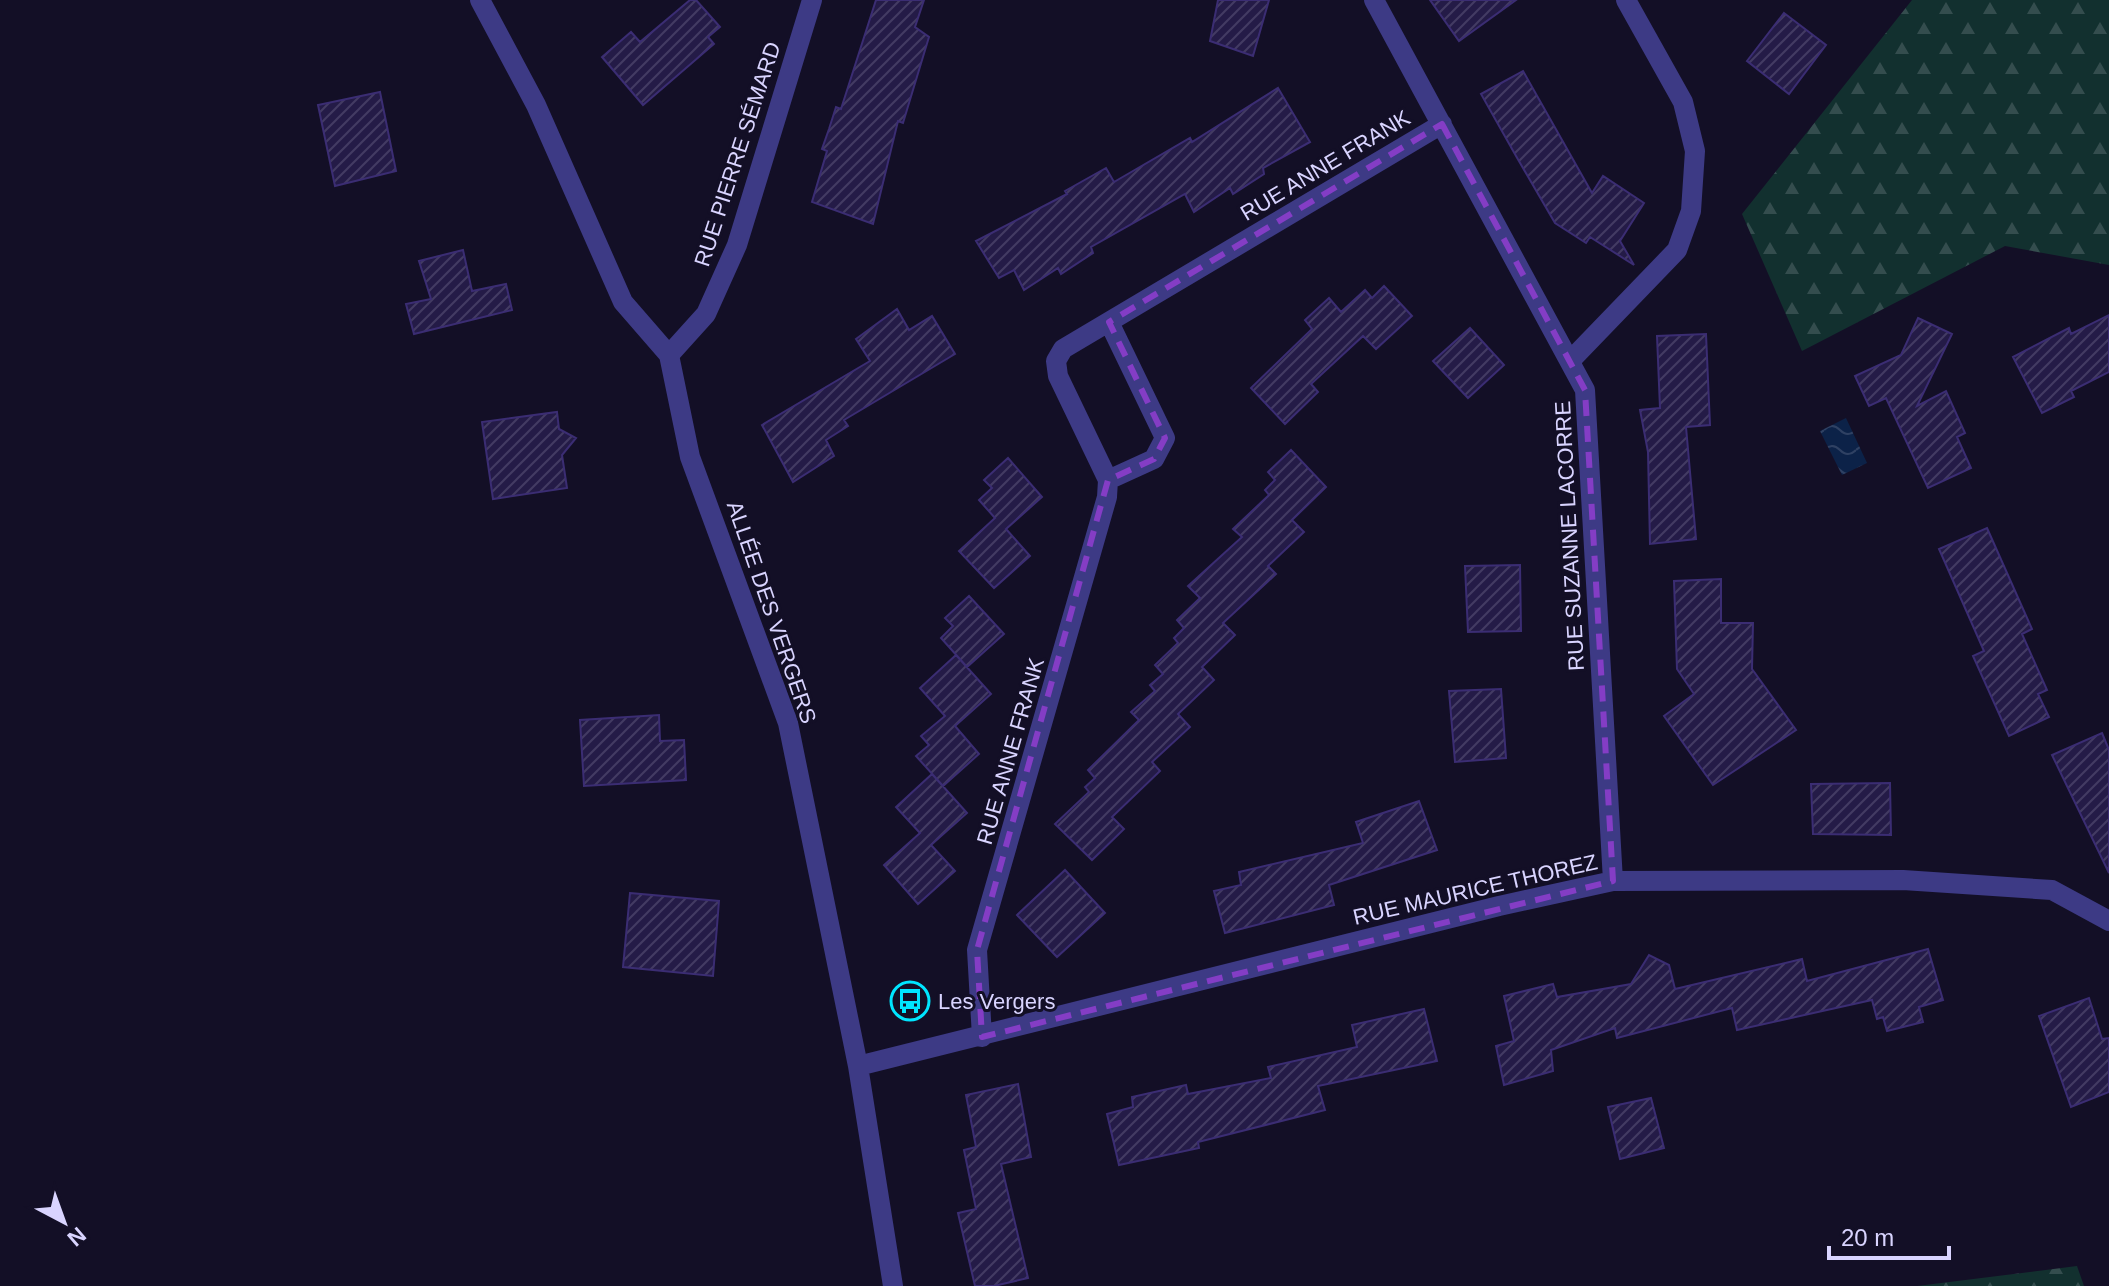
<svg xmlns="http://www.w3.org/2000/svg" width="2109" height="1286" font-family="Arial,sans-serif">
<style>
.forest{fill:url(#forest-firs)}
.water{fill:url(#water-waves)}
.building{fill:url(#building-hatch);stroke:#3b2d73;stroke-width:2}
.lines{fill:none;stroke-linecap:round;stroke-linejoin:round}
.minor{stroke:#3d3a85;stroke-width:20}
.marked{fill:none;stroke:#843dc5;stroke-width:6;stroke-dasharray:16 10;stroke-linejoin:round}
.labels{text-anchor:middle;stroke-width:6;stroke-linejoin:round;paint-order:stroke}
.street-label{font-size:22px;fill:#d9d4ff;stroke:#130f26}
.poi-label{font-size:22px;fill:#d9d4ff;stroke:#130f26;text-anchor:start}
</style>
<defs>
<pattern id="forest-firs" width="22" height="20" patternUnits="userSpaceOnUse" patternTransform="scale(2)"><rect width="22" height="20" fill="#12302f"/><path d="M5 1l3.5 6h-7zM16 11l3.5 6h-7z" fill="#344d4e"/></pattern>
<pattern id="water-waves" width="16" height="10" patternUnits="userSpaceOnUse" patternTransform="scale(2)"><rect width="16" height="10" fill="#0c2248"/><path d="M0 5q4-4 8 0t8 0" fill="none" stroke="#2f4163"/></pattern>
<pattern id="building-hatch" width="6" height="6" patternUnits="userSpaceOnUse" patternTransform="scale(2)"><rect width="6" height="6" fill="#241b47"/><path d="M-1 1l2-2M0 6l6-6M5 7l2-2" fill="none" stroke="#433b63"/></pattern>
</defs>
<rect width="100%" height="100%" fill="#130f26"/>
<!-- forest -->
<path class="forest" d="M 1912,0 L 2109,0 L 2109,265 L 2005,246 L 1802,351 L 1742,214 Z
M 2077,1266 L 2084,1286 L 1917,1286 Z"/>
<!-- water -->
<path class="water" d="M 1846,418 L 1867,463 L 1842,475 L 1820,431 Z"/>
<!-- building -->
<path class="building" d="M 690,0 L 696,0 L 720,27 L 708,37 L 714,44 L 643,105 L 602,57 L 631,32 L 640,42 Z
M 876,0 L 924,0 L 915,27 L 929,37 L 903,123 L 898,121 L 873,224 L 812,202 L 827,151 L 822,149 L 829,129 L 836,107 L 841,109 Z
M 1218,0 L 1269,0 L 1253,56 L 1210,41 Z
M 1430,0 L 1516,0 L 1459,41 Z
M 1784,13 L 1826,45 L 1789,94 L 1747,61 Z
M 1523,71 L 1592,193 L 1603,176 L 1644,203 L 1620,241 L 1634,265 L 1590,237 L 1586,243 L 1555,223 L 1516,156 L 1481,94 Z
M 1278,88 L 1310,142 L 1263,168 L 1264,174 L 1233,194 L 1230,188 L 1194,212 L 1185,194 L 1091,247 L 1093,253 L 1061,274 L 1058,268 L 1024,290 L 1014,270 L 999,278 L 976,241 L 1067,194 L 1065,191 L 1106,168 L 1114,182 L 1190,138 L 1192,142 Z
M 380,92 L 396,171 L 335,186 L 318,105 Z
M 463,250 L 472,291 L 506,284 L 512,310 L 414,334 L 406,304 L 431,299 L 419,261 Z
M 1384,286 L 1412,316 L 1376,349 L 1363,336 L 1311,384 L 1318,392 L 1285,424 L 1251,388 L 1312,329 L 1305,320 L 1329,298 L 1341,312 L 1365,290 L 1372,298 Z
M 897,309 L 909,330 L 932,316 L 955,354 L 844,420 L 848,426 L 826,440 L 834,456 L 793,482 L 762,425 L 870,361 L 856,339 Z
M 2109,315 L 2109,372 L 2071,391 L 2074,397 L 2042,413 L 2013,357 L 2069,328 L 2071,334 Z
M 1918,318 L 1952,334 L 1917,406 L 1946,391 L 1965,433 L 1957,437 L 1971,468 L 1928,488 L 1886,398 L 1869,406 L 1855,376 L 1901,355 Z
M 1470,328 L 1504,365 L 1468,398 L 1433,361 Z
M 1706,334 L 1710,425 L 1686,427 L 1696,539 L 1650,544 L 1648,452 L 1640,410 L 1660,408 L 1657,336 Z
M 557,412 L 559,429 L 576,438 L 562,455 L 567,488 L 493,499 L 482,422 Z
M 1291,450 L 1326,487 L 1292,520 L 1304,532 L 1268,566 L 1276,574 L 1223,623 L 1235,635 L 1202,667 L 1214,680 L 1178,714 L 1190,727 L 1152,762 L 1160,771 L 1112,817 L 1124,829 L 1092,860 L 1055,824 L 1089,792 L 1085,787 L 1095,778 L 1088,770 L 1139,720 L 1131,712 L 1155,691 L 1150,685 L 1163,674 L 1155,665 L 1178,643 L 1174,638 L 1184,628 L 1177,620 L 1200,598 L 1188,586 L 1242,537 L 1233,529 L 1269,495 L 1265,490 L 1275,480 L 1268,472 Z
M 1008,458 L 1042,497 L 1006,529 L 1030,556 L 994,588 L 959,551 L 995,518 L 979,500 L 992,488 L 984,480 Z
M 1987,528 L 2032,629 L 2022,634 L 2047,690 L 2038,694 L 2049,717 L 2009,736 L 1973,656 L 1984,651 L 1939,549 Z
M 1520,565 L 1521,631 L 1468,632 L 1465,566 Z
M 1721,579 L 1721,623 L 1753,623 L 1752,669 L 1796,730 L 1713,785 L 1664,716 L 1694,694 L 1677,669 L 1674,581 Z
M 969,596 L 1004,634 L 967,667 L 941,638 L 953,626 L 945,618 Z
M 956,655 L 991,694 L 955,726 L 979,754 L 943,786 L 916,756 L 929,745 L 921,736 L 945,716 L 920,688 Z
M 1501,689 L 1506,758 L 1455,762 L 1449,691 Z
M 659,715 L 660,741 L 684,740 L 686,780 L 584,786 L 580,720 Z
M 2102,733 L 2109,750 L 2109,873 L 2052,755 Z
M 932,774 L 967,813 L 931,845 L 955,871 L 918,904 L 884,865 L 920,833 L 896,807 Z
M 1890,783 L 1891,835 L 1813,834 L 1811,784 Z
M 1419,801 L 1437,850 L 1329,885 L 1334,905 L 1225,933 L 1214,891 L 1241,885 L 1239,872 L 1363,843 L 1356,822 Z
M 1065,870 L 1105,913 L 1057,957 L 1017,915 Z
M 630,893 L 719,901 L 713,976 L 623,967 Z
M 1928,949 L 1943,1000 L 1919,1007 L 1923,1022 L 1887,1031 L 1883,1017 L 1877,1019 L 1872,1000 L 1737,1030 L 1732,1008 L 1617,1038 L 1615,1028 L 1551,1050 L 1553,1071 L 1504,1085 L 1496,1046 L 1514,1041 L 1504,996 L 1553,984 L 1557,997 L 1631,984 L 1649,955 L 1669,965 L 1675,989 L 1802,959 L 1807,981 Z
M 2089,998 L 2102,1039 L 2109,1038 L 2109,1092 L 2071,1107 L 2039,1016 Z
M 1424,1009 L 1437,1061 L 1318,1086 L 1325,1110 L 1198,1142 L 1199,1148 L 1119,1165 L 1107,1114 L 1133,1107 L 1132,1097 L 1186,1085 L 1188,1094 L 1271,1078 L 1268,1067 L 1357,1047 L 1352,1025 Z
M 1018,1084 L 1031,1157 L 1001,1164 L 1028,1278 L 994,1286 L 975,1286 L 958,1213 L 976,1209 L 964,1150 L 976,1147 L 966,1095 Z
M 1651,1098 L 1664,1148 L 1620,1159 L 1608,1107 Z"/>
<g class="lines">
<!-- minor -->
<path class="minor" d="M 480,0 L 536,105 L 623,302 L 669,355 L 690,457 L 788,723 L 858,1066 L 893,1286
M 1374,0 L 1585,390 L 1613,881
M 1109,322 L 1165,438 L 1154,459 L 1108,480 L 1058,376 L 1056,361 L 1063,349 L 1442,124
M 669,355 L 706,314 L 737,245 L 812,0
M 1570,361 L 1677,250 L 1691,211 L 1695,151 L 1683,102 L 1626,0
M 982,1037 L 977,950 L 1107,497 L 1108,480
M 858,1066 L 1499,906 L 1613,881 L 1903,880 L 2052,890 L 2109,921"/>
</g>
<!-- marked area -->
<path class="marked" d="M 1442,124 L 1585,390 L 1613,881 L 982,1037 L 977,950 L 1108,480 L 1154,459 L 1165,438 L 1109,322 Z"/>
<!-- icons -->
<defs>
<g id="bus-ring" transform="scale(2)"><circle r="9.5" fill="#130f26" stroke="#00e5ff" stroke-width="1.5"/><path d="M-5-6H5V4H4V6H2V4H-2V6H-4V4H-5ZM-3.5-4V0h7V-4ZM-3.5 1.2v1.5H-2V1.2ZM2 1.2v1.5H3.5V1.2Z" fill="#00e5ff"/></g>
</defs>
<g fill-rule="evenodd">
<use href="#bus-ring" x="910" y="1001"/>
</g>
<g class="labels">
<!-- street labels -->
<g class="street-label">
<text transform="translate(737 154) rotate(-72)" y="8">RUE PIERRE SÉMARD</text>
<text transform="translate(1325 165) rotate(-31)" y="8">RUE ANNE FRANK</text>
<text transform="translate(1569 536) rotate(-93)" y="8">RUE SUZANNE LACORRE</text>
<text transform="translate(772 612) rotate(71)" y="8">ALLÉE DES VERGERS</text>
<text transform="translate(1010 751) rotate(-74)" y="8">RUE ANNE FRANK</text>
<text transform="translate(1475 889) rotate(-13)" y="8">RUE MAURICE THOREZ</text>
</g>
<!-- poi labels -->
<g class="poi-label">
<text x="938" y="1009">Les Vergers</text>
</g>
</g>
<!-- north arrow -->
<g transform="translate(64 1222) rotate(139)" stroke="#130f26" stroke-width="6" paint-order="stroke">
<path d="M0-6L14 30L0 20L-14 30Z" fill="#d9d4ff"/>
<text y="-12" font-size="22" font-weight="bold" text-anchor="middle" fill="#d9d4ff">N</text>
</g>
<!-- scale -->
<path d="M1829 1246v12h120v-12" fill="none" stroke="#d9d4ff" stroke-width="4"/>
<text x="1841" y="1246" font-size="24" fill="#d9d4ff" stroke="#130f26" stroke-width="6" paint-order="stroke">20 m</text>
</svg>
